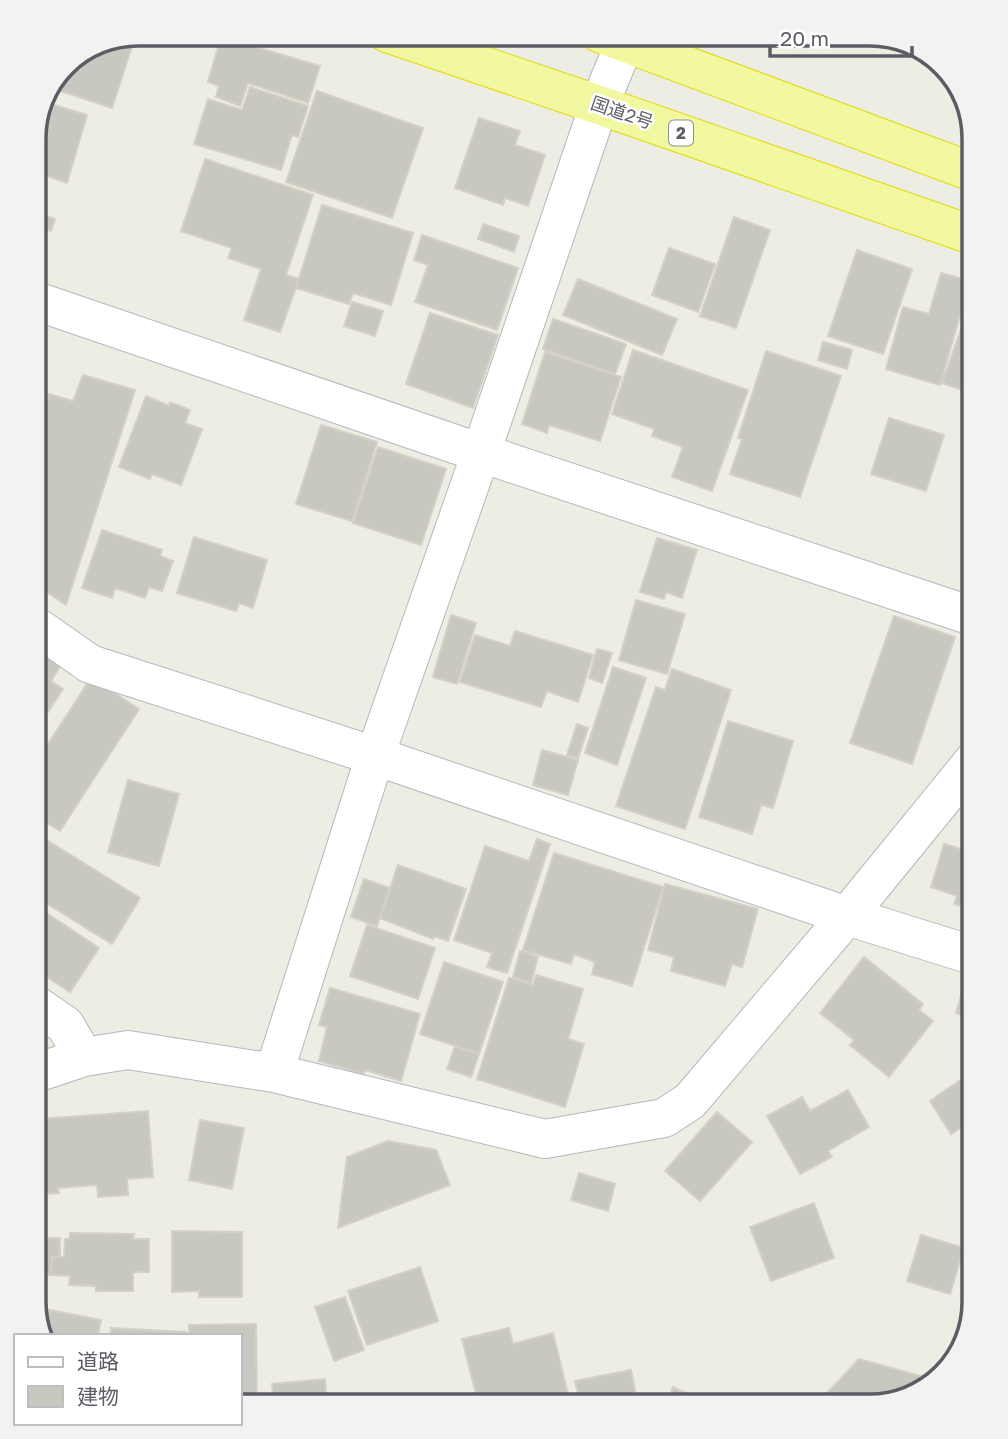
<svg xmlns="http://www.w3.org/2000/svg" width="1008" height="1439" font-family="'Golos Text','Noto Sans JP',sans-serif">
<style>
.building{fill:#c9c8c0;stroke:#d2d1c3;stroke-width:2}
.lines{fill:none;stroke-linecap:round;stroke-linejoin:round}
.minor-casing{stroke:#b6b7bd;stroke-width:40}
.trunk-casing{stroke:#e2da0f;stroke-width:40}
.minor{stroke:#fff;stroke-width:38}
.trunk{stroke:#f2f8a0;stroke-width:38}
.labels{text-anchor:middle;stroke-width:5;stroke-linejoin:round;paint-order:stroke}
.shield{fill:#fff;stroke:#8d8e92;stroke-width:2}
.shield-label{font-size:16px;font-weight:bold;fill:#5c5d64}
.street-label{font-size:18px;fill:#5c5d64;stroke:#fff}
.rim{fill:none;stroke:#5c5d64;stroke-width:3.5}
</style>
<rect width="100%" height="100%" fill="#edede4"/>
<!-- building -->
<path class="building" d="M 136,34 L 112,108 L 54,89 L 68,59 Z
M 221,37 L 320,66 L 308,103 L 248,83 L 240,106 L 216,97 L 219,86 L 208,82 Z
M 250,87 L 308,106 L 298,137 L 292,135 L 281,170 L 194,144 L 208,99 L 242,110 Z
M 317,91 L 423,128 L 392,218 L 286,182 Z
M 47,103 L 87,115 L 67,183 L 41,174 L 40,178 L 33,176 L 34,130 Z
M 479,118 L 520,131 L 515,145 L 545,155 L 528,206 L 505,198 L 503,205 L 455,188 Z
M 205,159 L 313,195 L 286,275 L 299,279 L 280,332 L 244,320 L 261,269 L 228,258 L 232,248 L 181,231 Z
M 322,205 L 413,233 L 391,305 L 353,293 L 349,304 L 296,288 Z
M 33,211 L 55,219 L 51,231 L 33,225 Z
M 734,217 L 770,230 L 736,328 L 700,316 Z
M 483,224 L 519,236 L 514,252 L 478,239 Z
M 422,235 L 518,268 L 497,330 L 415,302 L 428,265 L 414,260 Z
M 669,248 L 715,264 L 698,312 L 652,295 Z
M 857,250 L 912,269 L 883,354 L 828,336 Z
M 941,273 L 970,281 L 940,385 L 886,369 L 903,307 L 929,314 Z
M 578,279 L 677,319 L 662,355 L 563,315 Z
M 975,289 L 975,394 L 942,383 Z
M 352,302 L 383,311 L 375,336 L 344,326 Z
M 430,313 L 498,335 L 473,408 L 406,384 Z
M 553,319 L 626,344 L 615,374 L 543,349 Z
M 823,342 L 852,350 L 847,369 L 818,360 Z
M 633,350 L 748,390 L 712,491 L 672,477 L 683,447 L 652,436 L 654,429 L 612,414 Z
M 766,351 L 841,376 L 800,497 L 730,474 L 742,439 L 738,438 Z
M 545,352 L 621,377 L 600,441 L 549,425 L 547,433 L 522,424 Z
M 83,375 L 135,390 L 66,605 L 33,583 L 33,402 L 46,406 L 49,394 L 73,401 Z
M 146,396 L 169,406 L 170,402 L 190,410 L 185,423 L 202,429 L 181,485 L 152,474 L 150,479 L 119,467 Z
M 889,418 L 944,435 L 926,491 L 871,474 Z
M 321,425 L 377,442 L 352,521 L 296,504 Z
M 378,447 L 446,469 L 421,545 L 353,523 Z
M 102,530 L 162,550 L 160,556 L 173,561 L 162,591 L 149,587 L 145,598 L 115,588 L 112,598 L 82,588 Z
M 194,537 L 267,560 L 253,608 L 239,603 L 236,611 L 177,593 Z
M 657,538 L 697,550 L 682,598 L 666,592 L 664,599 L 640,592 Z
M 636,600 L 685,614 L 667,674 L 619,660 Z
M 451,615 L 476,623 L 457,684 L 433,677 Z
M 894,616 L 955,637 L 912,764 L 850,743 Z
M 515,631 L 593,655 L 578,702 L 547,691 L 541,707 L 460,682 L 475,635 L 510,646 Z
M 33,640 L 64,660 L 51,681 L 63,689 L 33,735 Z
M 597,649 L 612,653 L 602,683 L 589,678 Z
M 613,667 L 646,678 L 617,765 L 585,753 Z
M 672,669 L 731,690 L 685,829 L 616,806 L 656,687 L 665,690 Z
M 91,678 L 139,709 L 60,831 L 33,814 L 33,767 Z
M 728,721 L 793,741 L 773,808 L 761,805 L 752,834 L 699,817 Z
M 577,724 L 588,728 L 578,758 L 567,755 Z
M 542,750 L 578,760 L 568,795 L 533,785 Z
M 128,780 L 179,794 L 159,866 L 108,852 Z
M 45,839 L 140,898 L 112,944 L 33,895 L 33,857 Z
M 537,839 L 550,844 L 507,973 L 487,967 L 492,953 L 454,940 L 485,846 L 529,861 Z
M 944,844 L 975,853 L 975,910 L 954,904 L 957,896 L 931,887 Z
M 554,853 L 663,887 L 632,986 L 592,974 L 595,962 L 574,954 L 571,964 L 523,950 Z
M 398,865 L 466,889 L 448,941 L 434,936 L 433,939 L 380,918 Z
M 364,879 L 390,888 L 377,926 L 351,917 Z
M 665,884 L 758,909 L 742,967 L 732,964 L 725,986 L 671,971 L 674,957 L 648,950 Z
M 33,904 L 99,948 L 70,992 L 33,968 Z
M 367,925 L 435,948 L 418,999 L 350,976 Z
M 520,951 L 538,957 L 531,983 L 513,977 Z
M 864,957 L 923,1004 L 919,1010 L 933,1021 L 889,1077 L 850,1045 L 854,1040 L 820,1013 Z
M 444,962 L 503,982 L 479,1054 L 420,1034 Z
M 536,975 L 583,989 L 568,1039 L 584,1044 L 565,1107 L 477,1079 L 509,978 L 533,985 Z
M 330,988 L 420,1014 L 401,1081 L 365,1070 L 364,1074 L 319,1061 L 327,1027 L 319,1025 Z
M 963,989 L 975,992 L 975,1019 L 956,1013 Z
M 455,1046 L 479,1054 L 471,1077 L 447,1069 Z
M 975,1070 L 975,1118 L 951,1134 L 930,1101 Z
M 848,1090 L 869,1127 L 828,1151 L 832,1157 L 800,1174 L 767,1116 L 802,1097 L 810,1111 Z
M 148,1111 L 153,1177 L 127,1179 L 128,1195 L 98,1197 L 97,1185 L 58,1188 L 59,1193 L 33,1195 L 33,1127 L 40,1126 L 39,1119 Z
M 717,1112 L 752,1142 L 700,1201 L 665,1171 Z
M 200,1120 L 244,1128 L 232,1189 L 189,1180 Z
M 388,1141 L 436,1150 L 450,1185 L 338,1228 L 347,1157 Z
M 579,1173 L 615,1184 L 608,1211 L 571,1200 Z
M 814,1203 L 834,1258 L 771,1281 L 750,1227 Z
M 172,1231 L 242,1232 L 242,1297 L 199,1297 L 199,1291 L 172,1292 Z
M 70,1233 L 134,1234 L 133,1239 L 149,1239 L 149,1272 L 133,1272 L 133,1291 L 96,1291 L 96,1286 L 69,1285 L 70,1276 L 51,1275 L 52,1257 L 64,1257 L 65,1239 L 70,1239 Z
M 921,1235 L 964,1248 L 950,1294 L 907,1281 Z
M 33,1238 L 60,1238 L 60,1257 L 52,1257 L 51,1275 L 33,1275 Z
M 420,1267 L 438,1321 L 367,1345 L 348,1291 Z
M 345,1297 L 364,1350 L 334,1361 L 315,1307 Z
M 35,1307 L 101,1320 L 98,1336 L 42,1336 Z
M 256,1324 L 257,1406 L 240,1406 L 240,1336 L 189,1336 L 189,1325 Z
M 111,1328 L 186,1332 L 186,1336 L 110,1336 Z
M 509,1328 L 513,1344 L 553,1333 L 571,1406 L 479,1406 L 462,1339 Z
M 859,1359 L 924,1377 L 919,1393 L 871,1406 L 815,1406 Z
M 631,1370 L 638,1406 L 581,1406 L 575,1381 Z
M 325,1379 L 327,1406 L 274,1406 L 272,1384 Z
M 673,1387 L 712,1406 L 665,1406 Z"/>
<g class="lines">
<!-- minor casing -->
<g class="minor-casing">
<path id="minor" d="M 33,300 L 481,453 L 975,617
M 33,624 L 90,664 L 375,756 L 847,916 L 975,956
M 33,1003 L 65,1025 L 84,1057
M 274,1073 L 375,756 L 481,453 L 599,105 L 629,33
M 33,1074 L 84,1057 L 128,1050 L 274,1073 L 545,1139 L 664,1118 L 690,1101 L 847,916 L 975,759"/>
</g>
<!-- trunk casing -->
<g class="trunk-casing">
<path id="trunk" d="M 387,33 L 599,105 L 975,236
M 599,33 L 975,173"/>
</g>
<!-- minor -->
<use href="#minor" class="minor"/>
<!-- trunk -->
<use href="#trunk" class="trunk"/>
</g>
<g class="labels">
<!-- shield labels -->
<rect class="shield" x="669" y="120.5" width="24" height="25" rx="5"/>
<g class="shield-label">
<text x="681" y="139">2</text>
</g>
<!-- street labels -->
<g class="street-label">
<text transform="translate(622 113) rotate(19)" y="6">国道2号</text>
</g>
</g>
<!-- crop -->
<path d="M0 0H1008V1439H0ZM138 46H870A92 92 0 0 1 962 138V1302A92 92 0 0 1 870 1394H138A92 92 0 0 1 46 1302V138A92 92 0 0 1 138 46Z" fill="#f2f2f3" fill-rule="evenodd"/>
<path class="rim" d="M138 46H870A92 92 0 0 1 962 138V1302A92 92 0 0 1 870 1394H138A92 92 0 0 1 46 1302V138A92 92 0 0 1 138 46Z"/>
<!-- legend -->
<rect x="14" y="1334" width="228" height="91" fill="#ffffff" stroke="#bebec1" stroke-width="2"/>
<rect x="28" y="1357" width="35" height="10" fill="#ffffff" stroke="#bebec1" stroke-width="2"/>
<text x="77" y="1369" font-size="21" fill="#5c5d64">道路</text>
<rect x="28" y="1386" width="35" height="21" fill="#c9c8c0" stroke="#bebec1" stroke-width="2"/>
<text x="77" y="1404" font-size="21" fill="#5c5d64">建物</text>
<!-- scale -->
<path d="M770 46v10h142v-10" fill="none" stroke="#5c5d64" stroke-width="3.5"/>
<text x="780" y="46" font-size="21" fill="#5c5d64" stroke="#ffffff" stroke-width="5" paint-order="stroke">20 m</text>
</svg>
